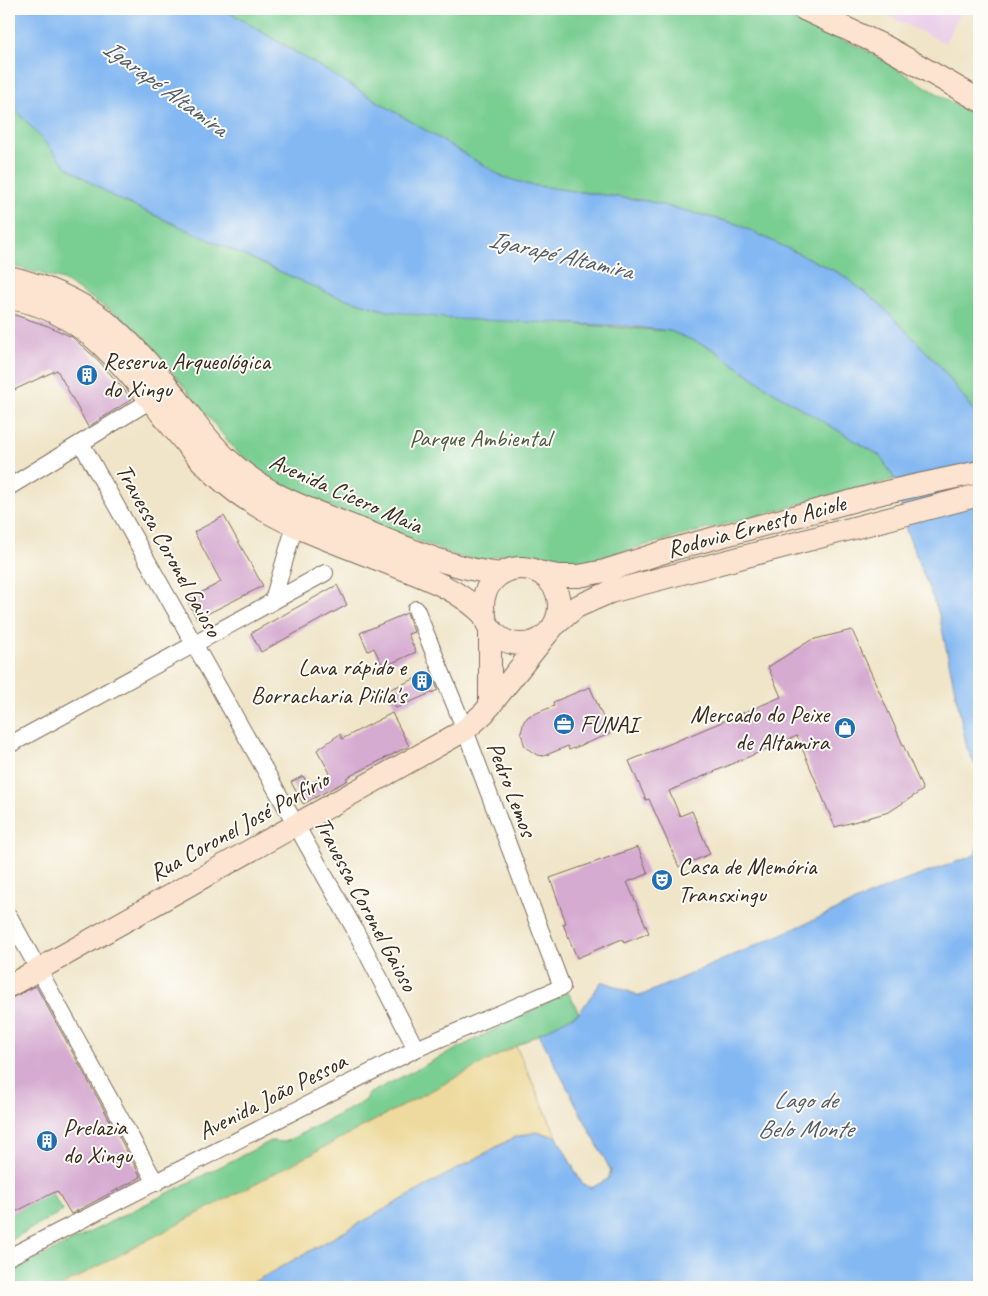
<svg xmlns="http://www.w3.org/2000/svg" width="988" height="1296" font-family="Caveat,sans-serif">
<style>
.built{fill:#ecd1ea}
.green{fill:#79ce92;stroke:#5a7c58}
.sand{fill:#eeda9e;stroke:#94825e}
.water{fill:#83b8f2;stroke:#5f7188}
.building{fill:#d6abd1}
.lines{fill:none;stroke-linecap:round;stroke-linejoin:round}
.street-casing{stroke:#7a6b5a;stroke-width:18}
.secondary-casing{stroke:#7a6b5a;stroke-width:24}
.street{stroke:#fff;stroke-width:16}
.secondary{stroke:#fde4d1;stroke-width:22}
.labels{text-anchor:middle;stroke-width:4;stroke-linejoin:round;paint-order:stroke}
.poi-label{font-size:24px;fill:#3b2a1e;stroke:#fdfcf7;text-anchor:start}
.park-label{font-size:24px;fill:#4e5b41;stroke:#fdfcf7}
.street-label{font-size:24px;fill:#3b2a1e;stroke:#fdfcf7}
.water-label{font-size:25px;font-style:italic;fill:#545c68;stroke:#fdfcf7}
</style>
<rect width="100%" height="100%" fill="#fdfcf7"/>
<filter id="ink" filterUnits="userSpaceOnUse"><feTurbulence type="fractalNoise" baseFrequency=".02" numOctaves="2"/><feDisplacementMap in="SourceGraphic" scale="10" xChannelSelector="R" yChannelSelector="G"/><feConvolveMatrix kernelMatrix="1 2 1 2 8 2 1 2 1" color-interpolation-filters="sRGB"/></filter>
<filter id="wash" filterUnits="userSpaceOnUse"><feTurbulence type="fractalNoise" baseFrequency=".0096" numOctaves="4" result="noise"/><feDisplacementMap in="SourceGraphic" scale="20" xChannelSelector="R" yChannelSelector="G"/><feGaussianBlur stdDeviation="1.12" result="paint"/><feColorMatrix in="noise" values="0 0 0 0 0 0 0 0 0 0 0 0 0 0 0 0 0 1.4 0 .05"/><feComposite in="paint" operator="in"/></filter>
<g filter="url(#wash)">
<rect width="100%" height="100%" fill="#f0e5c9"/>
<!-- built -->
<path class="built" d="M 873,9 L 962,9 L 945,43 Z"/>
<!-- green -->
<path class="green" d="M 224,9 L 766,9 L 864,49 L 979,119 L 979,426 L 973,410 L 940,366 L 880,304 L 841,274 L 737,224 L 647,201 L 530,185 L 503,177 Z
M 9,102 L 67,167 L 114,197 L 330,294 L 387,311 L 670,331 L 711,348 L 772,391 L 879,455 L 895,479 L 572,565 L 547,557 L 524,554 L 505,554 L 482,560 L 459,557 L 313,500 L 278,483 L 236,451 L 147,341 L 122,318 L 63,280 L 9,265 Z
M 568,992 L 579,1013 L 59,1287 L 9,1287 L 9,1273 L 271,1141 L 285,1142 L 365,1101 L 370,1093 Z
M 9,1126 L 63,1211 L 9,1241 Z"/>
<!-- sand -->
<path class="sand" d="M 516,1046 L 557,1137 L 536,1132 L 514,1137 L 245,1287 L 59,1287 Z"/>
<!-- water -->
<path class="water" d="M 9,9 L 224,9 L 503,177 L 530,185 L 647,201 L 737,224 L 841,274 L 880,304 L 940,366 L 973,410 L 979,426 L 979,773 L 967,748 L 939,614 L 906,530 L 895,479 L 879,455 L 772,391 L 711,348 L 670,331 L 625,326 L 452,319 L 387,311 L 330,294 L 114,197 L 67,167 L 9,102 Z
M 979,841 L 979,1287 L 245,1287 L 515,1137 L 536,1132 L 557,1137 L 581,1182 L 591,1188 L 608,1179 L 611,1171 L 539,1034 L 579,1013 L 602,981 L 640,996 L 896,884 L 975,855 Z"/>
<g id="blocks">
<!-- building -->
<path class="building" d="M 9,313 L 48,326 L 72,337 L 98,360 L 132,399 L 88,427 L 57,370 L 14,390 L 9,380 Z
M 224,516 L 263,586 L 197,619 L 187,600 L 221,582 L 194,532 Z
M 337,585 L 347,605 L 261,652 L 251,633 Z
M 407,613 L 414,632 L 408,634 L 416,652 L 383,667 L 374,648 L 368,651 L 360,633 Z
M 852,630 L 923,790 L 889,812 L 835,827 L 797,736 L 669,791 L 680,816 L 692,811 L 710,854 L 679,867 L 649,799 L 646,800 L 629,761 L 781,697 L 768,667 L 811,640 Z
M 431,672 L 438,690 L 396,708 L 386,691 Z
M 590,687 L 610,734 L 569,750 L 568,746 L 544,756 L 537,755 L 525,747 L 521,733 L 524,721 L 529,716 L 554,706 L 553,702 Z
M 392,713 L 409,746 L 346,778 L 348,780 L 303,804 L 291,782 L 303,776 L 308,785 L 330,773 L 317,750 L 340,734 L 342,739 Z
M 638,847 L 648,874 L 627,882 L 649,933 L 624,943 L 622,939 L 577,958 L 563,924 L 566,923 L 550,878 Z
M 36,986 L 141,1177 L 71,1214 L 57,1191 L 9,1215 L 9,999 Z"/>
</g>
</g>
<g filter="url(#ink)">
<use href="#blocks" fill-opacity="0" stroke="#7a6b5a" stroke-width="1"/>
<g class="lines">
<!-- street casing -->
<g class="street-casing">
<path id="street" d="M 81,443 L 354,928 L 416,1049
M 9,487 L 151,400
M 273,600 L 295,525
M 9,745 L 325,573
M 9,916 L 156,1183
M 9,1257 L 416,1049 L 562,987 L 465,730 L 416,609"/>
</g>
<!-- secondary casing -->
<g class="secondary-casing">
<path id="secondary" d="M 804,9 L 886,47 L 979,100
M 9,277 C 92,298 124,331 176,397 C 192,418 207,440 226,458 C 268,498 310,509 362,530 C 408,548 451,569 501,574
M 9,298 C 118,314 155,432 236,492 C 283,526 340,544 393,565 C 427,578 458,589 485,616
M483 606a38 38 0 1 1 76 0a38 38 0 1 1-76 0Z
M 538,572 L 558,576 L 579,576 L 605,571 L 670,550 L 886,492 L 979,472
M 555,625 L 576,607 L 610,592 L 979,495
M 490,706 L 490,628
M 9,986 L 465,730 L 484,713 L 547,634"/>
</g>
<!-- street -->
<use href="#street" class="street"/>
<!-- secondary -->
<use href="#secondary" class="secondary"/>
</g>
</g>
<!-- icons -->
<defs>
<g id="building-disc" transform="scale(1.125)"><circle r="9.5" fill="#1f6fb2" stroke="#fdfcf7"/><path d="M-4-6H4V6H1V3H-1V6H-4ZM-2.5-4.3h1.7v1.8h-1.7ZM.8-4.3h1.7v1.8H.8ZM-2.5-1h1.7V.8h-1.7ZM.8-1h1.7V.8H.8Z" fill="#fff"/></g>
<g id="office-disc" transform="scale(1.125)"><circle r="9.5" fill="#1f6fb2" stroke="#fdfcf7"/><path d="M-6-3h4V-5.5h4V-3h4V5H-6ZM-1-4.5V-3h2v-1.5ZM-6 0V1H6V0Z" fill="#fff"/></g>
<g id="shop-disc" transform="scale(1.125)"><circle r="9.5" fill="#1f6fb2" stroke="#fdfcf7"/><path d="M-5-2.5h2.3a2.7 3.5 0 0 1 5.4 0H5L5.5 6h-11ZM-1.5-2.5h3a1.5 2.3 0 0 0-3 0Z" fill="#fff"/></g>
<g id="theatre-disc" transform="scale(1.125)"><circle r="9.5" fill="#1f6fb2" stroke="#fdfcf7"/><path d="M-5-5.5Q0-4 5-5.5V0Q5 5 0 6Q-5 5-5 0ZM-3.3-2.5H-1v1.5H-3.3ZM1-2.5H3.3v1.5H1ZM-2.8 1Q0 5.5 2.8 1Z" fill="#fff"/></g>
</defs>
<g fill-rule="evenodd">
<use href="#building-disc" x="87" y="375"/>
<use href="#building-disc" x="422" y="681"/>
<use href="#office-disc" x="564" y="724"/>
<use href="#shop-disc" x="845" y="728"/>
<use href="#theatre-disc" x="662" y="880"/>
<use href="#building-disc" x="47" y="1141"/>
</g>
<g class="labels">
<!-- poi labels -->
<g class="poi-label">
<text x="103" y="369">Reserva Arqueológica<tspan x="103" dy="28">do Xingu</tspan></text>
<text x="406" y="675" text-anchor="end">Lava rápido e<tspan x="406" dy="28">Borracharia Pilila's</tspan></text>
<text x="829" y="722" text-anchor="end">Mercado do Peixe<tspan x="829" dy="28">de Altamira</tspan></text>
<text x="580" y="732">FUNAI</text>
<text x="678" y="874">Casa de Memória<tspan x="678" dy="28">Transxingu</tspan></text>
<text x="63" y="1135">Prelazia<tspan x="63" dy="28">do Xingu</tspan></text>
</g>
<!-- park labels -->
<g class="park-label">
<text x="480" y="446">Parque Ambiental</text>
</g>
<!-- street labels -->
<g class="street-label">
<text transform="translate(346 493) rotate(24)" y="8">Avenida Cícero Maia</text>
<text transform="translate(756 526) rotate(-15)" y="8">Rodovia Ernesto Aciole</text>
<text transform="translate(169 550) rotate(61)" y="8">Travessa Coronel Gaioso</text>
<text transform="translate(512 789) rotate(69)" y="8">Pedro Lemos</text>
<text transform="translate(239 826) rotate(-29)" y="8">Rua Coronel José Porfírio</text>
<text transform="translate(366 904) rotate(62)" y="8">Travessa Coronel Gaioso</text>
<text transform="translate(272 1096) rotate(-27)" y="8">Avenida João Pessoa</text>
</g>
<!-- water labels -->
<g class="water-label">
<text transform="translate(166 87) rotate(36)" y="9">Igarapé Altamira</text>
<text transform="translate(561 254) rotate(13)" y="9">Igarapé Altamira</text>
<text x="805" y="1108">Lago de<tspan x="805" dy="29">Belo Monte</tspan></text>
</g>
</g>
<!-- margin -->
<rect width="988" height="1296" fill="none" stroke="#fdfcf7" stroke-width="30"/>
</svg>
